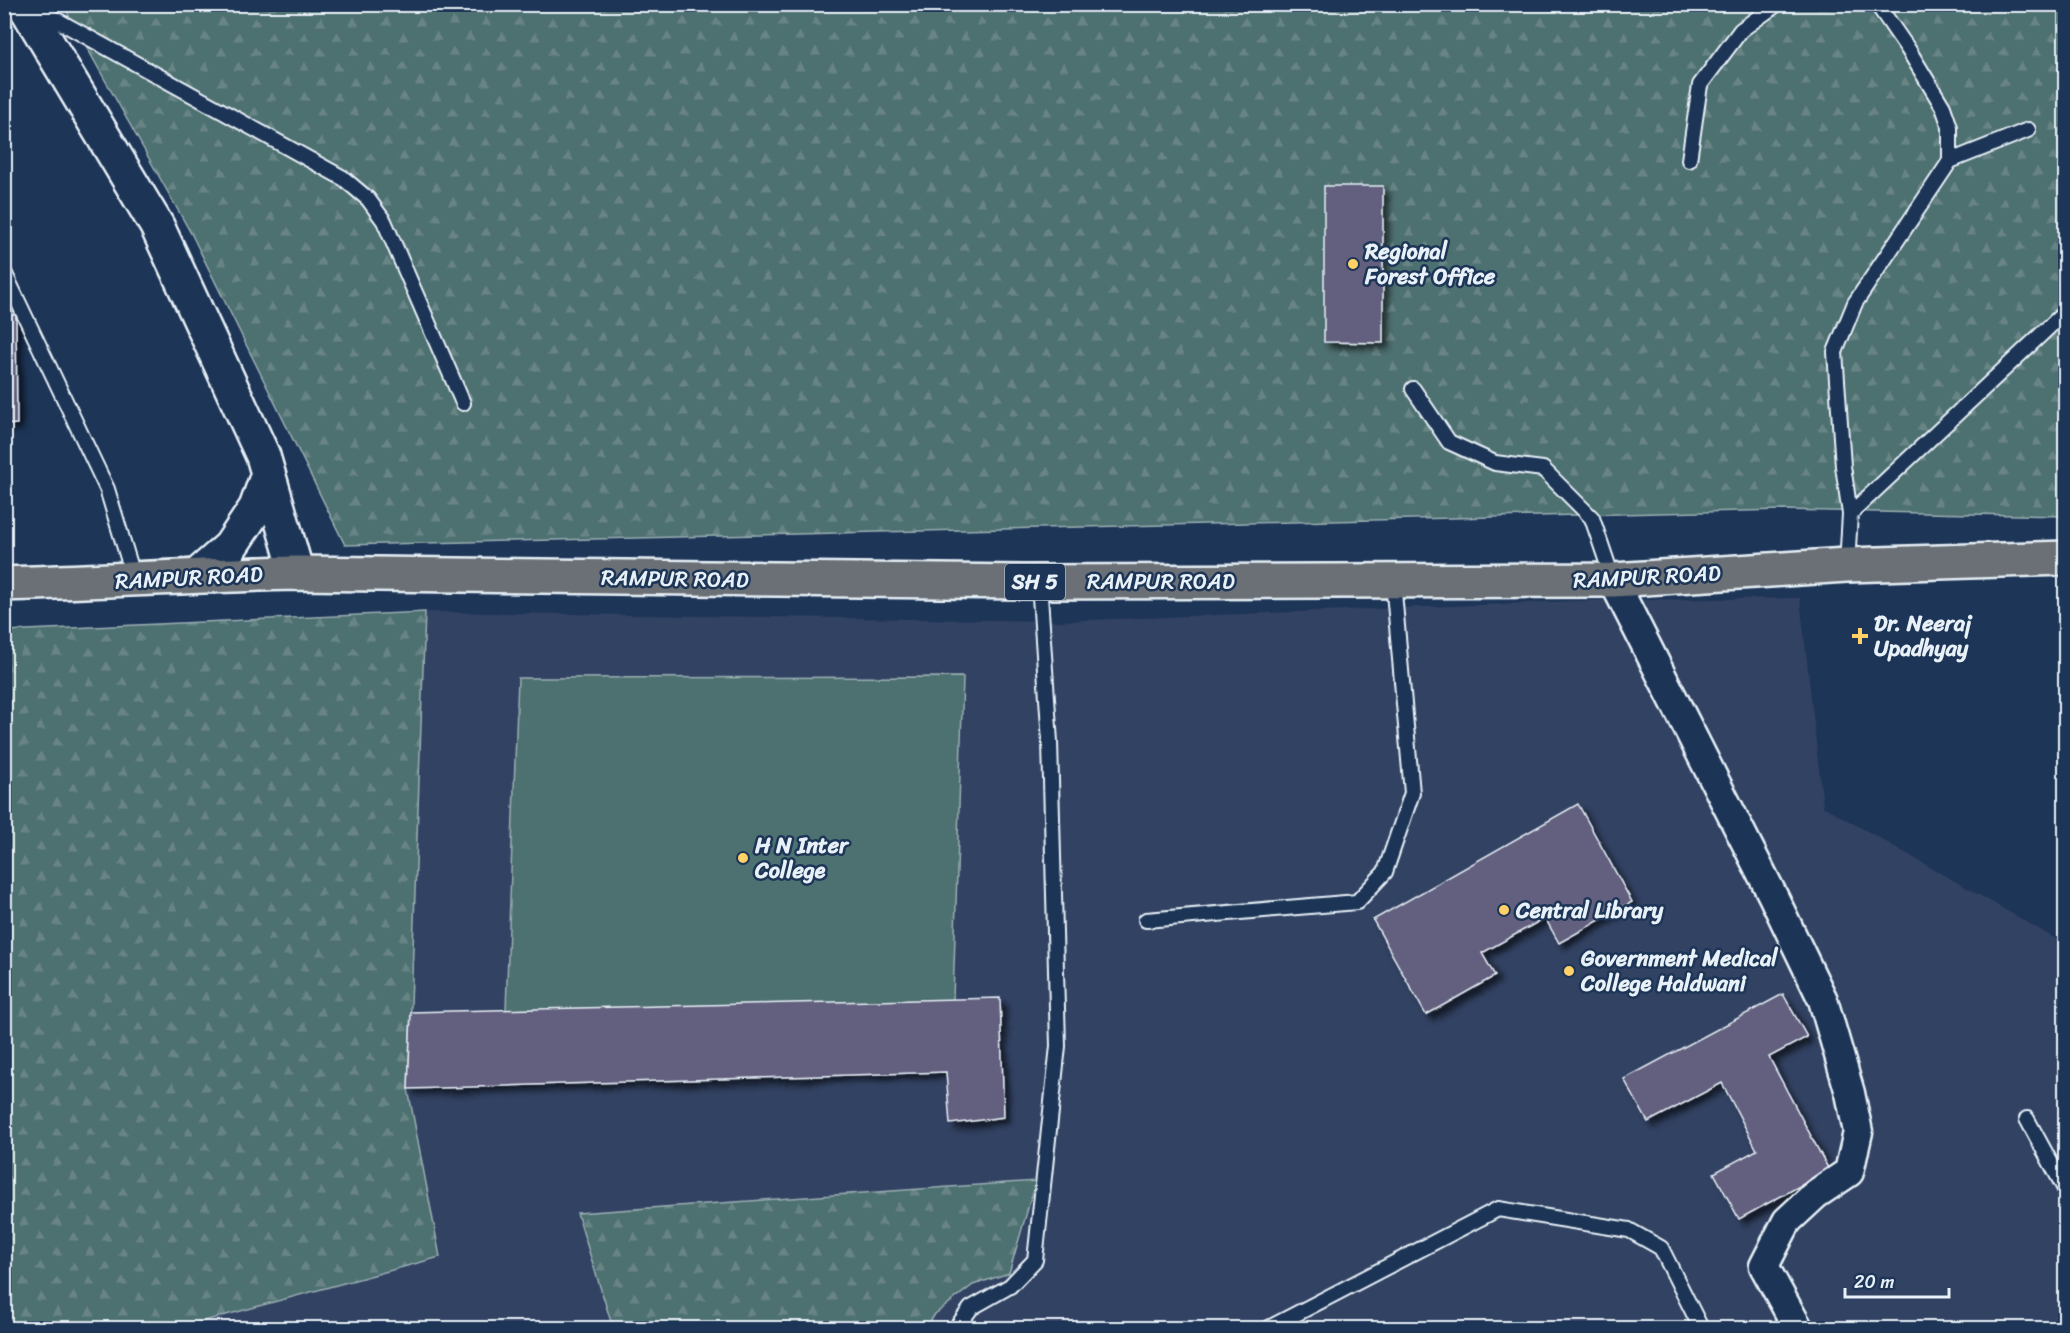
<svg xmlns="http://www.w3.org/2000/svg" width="2070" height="1333" font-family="Sriracha,sans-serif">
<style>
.built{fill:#324263}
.grass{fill:#4e6f70;stroke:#9bb0b4;stroke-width:1.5}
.forest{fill:url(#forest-firs);stroke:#9bb0b4;stroke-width:1.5}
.building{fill:#63607f;stroke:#e8f1f8;stroke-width:1.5;filter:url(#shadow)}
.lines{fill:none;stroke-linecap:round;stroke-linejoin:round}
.service-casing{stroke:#e8f1f8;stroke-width:18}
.minor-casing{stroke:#e8f1f8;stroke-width:33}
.secondary-casing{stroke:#e8f1f8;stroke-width:38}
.primary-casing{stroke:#e8f1f8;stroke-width:38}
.service{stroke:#1d3557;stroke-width:14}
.minor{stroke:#1d3557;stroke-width:28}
.secondary{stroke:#1d3557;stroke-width:33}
.primary{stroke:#6a7074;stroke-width:33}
.poi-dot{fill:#ffd166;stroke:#1d3557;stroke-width:2}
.labels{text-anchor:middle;stroke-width:5;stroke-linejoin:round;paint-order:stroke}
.shield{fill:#1d3557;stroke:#abb9c8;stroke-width:1.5}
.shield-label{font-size:21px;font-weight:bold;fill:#e8f1f8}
.poi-label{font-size:22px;font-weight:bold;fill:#e8f1f8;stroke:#1d3557;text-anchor:start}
.street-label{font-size:22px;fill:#e8f1f8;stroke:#1d3557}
</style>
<defs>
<pattern id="forest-firs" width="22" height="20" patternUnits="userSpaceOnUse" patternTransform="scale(1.5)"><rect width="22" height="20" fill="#4e6f70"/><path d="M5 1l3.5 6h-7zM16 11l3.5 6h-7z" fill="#688485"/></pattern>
<filter id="shadow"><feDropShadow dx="5.5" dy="5.5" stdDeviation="3" flood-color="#0009"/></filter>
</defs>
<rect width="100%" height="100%" fill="#1d3557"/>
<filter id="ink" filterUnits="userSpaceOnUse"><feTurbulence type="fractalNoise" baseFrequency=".0167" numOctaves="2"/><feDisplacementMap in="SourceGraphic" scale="12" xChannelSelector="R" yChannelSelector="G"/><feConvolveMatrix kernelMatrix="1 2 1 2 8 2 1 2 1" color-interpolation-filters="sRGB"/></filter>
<g filter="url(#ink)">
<!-- built -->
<path class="built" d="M 1800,598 L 1823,806 L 2065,944 L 2065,1328 L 178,1328 L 440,1257 L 408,1089 L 425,612 L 1061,621 L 1604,600 Z"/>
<!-- grass -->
<path class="grass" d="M 963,677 L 953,1000 L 506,1010 L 518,678 Z"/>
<!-- forest -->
<path class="forest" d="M 63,5 L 2065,5 L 2065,516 L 1783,510 L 345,545 L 193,237 Z
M 425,612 L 408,1089 L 440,1257 L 178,1328 L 8,1328 L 4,1319 L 5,631 Z
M 1036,1181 L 1009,1273 L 973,1285 L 935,1314 L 926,1328 L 613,1328 L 577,1213 Z"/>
<!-- building -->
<path class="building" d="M 1324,186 L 1383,186 L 1383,343 L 1324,342 Z
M 4,315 L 16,315 L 17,424 L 4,425 Z
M 1578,804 L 1632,902 L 1559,943 L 1545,918 L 1482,953 L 1495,976 L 1426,1015 L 1373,920 Z
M 1783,994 L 1807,1037 L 1769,1057 L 1829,1170 L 1739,1219 L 1714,1173 L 1757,1150 L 1722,1083 L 1648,1122 L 1624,1079 Z
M 1000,998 L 1004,1117 L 950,1124 L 946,1072 L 408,1089 L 411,1012 Z"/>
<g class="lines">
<!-- service casing -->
<g class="service-casing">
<path id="service" d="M 35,8 L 343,178 L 368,199 L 384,221 L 463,403
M 1689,160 L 1700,85 L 1741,30 L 1777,4
M 1950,161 L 2028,130
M 4,272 L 107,489 L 134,578
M 1413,389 L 1449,442 L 1495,463 L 1543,469 L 1592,518 L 1613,580
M 1850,514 L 1843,466 L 1835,352 L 1855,303 L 1950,161 L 1950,127 L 1943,107 L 1908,49 L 1877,4
M 1847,565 L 1850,514 L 2066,311
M 1146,920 L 1357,902 L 1385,872 L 1412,793 L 1393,581
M 2027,1119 L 2066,1191
M 956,1328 L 971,1308 L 1010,1286 L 1035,1260 L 1058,1046 L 1050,742 L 1039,582
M 1269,1328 L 1498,1209 L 1629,1230 L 1661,1248 L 1701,1328"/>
</g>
<!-- minor casing -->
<g class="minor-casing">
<path id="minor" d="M 1613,580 L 1773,896 L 1823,1000 L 1850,1093 L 1858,1132 L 1849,1172 L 1816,1194 L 1787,1221 L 1764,1266 L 1798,1328"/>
</g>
<!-- secondary casing -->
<g class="secondary-casing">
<path id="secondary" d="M 24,4 L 157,226 L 263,456 L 297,573
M 198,575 L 230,547 L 256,508 L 268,474"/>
</g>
<!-- primary casing -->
<g class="primary-casing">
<path id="primary" d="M 4,584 C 102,581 199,575 297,573 L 1023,582 L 1613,580 L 1847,565 L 2066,558"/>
</g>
<!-- service -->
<use href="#service" class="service"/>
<!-- minor -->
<use href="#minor" class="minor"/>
<!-- secondary -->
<use href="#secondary" class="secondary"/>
<!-- primary -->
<use href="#primary" class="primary"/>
</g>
</g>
<!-- markers -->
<g class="poi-dot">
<circle cx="1353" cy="264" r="6"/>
<path d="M1857 627h6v6h6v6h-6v6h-6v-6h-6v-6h6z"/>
<circle cx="743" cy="858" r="6"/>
<circle cx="1504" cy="910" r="6"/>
<circle cx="1569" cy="971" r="6"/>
</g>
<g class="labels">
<!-- shield labels -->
<rect class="shield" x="1005" y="564" width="60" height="36" rx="4.5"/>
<g class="shield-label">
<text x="1035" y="589">SH 5</text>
</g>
<!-- poi labels -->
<g class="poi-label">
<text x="1365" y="259">Regional<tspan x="1365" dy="25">Forest Office</tspan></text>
<text x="1874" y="631">Dr. Neeraj<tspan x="1874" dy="25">Upadhyay</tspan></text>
<text x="755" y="853">H N Inter<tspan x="755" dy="25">College</tspan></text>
<text x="1516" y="918">Central Library</text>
<text x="1581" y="966">Government Medical<tspan x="1581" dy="25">College Haldwani</tspan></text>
</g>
<!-- street labels -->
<g class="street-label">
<text transform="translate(1647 576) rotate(-3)" y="8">RAMPUR ROAD</text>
<text transform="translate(189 577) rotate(-3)" y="8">RAMPUR ROAD</text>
<text transform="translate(675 578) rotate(1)" y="8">RAMPUR ROAD</text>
<text x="1161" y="589">RAMPUR ROAD</text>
</g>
</g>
<!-- margin -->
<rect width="2070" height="1333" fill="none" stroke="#1d3557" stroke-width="24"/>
<rect x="12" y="12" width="2046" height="1309" fill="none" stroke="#e8f1f8" stroke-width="2" filter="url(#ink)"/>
<!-- scale -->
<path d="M1845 1288v9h104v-9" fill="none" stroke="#e8f1f8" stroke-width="3"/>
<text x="1854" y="1288" font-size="18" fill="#e8f1f8" stroke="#1d3557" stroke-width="4.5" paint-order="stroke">20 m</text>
</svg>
